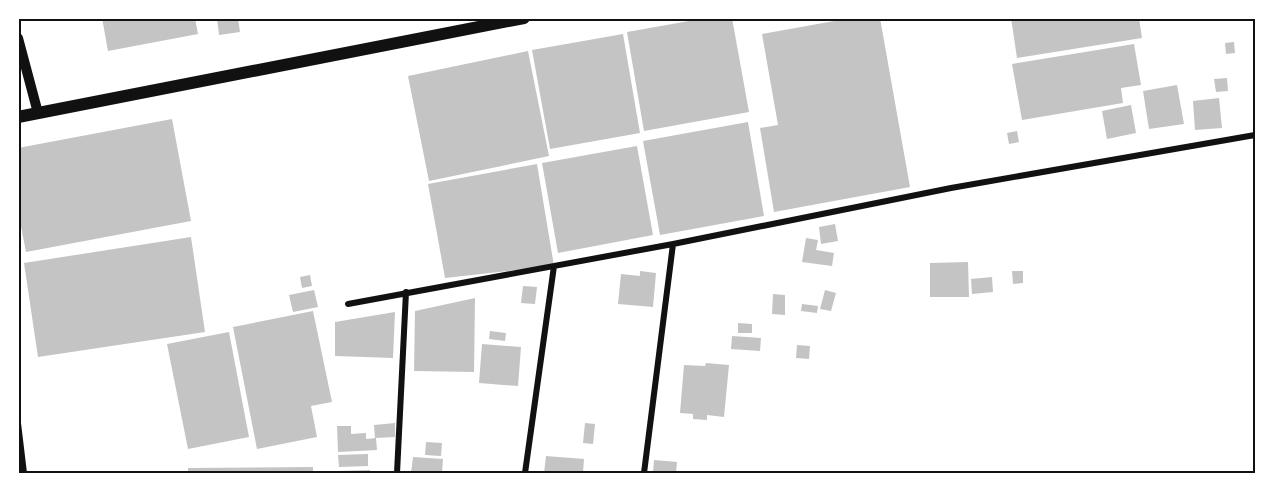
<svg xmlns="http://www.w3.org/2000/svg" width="1273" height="491" font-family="Manrope,sans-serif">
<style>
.building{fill:#c4c4c4}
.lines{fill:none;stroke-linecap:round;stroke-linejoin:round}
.minor{stroke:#111;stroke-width:6}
.tertiary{stroke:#111;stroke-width:10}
.secondary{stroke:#111;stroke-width:12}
.neatline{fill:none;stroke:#111;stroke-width:2}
</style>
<rect width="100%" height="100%" fill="#fff"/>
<!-- building -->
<path class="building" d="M 102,18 L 195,18 L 198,34 L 108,51 Z
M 217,18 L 238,18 L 240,32 L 219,35 Z
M 706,18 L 732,18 L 749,112 L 644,131 L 627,32 Z
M 851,18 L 880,18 L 910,187 L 774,212 L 760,128 L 778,125 L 762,34 Z
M 1011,18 L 1139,18 L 1142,38 L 1017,58 Z
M 623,34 L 640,133 L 550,149 L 532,50 Z
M 1234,42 L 1235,53 L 1226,54 L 1225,43 Z
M 1134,44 L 1141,85 L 1121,88 L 1123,103 L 1022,120 L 1012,64 Z
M 528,51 L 549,156 L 429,181 L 408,76 Z
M 1227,78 L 1228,91 L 1216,92 L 1214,79 Z
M 1177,85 L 1184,124 L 1149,129 L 1143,91 Z
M 1219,98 L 1222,128 L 1195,130 L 1193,101 Z
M 1131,105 L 1136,133 L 1107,139 L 1102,111 Z
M 172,119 L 191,221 L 26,252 L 18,211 L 18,148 Z
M 748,122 L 764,216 L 660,235 L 643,141 Z
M 1017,131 L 1019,142 L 1009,144 L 1007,133 Z
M 637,146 L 653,235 L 558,253 L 542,163 Z
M 537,164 L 554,266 L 445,278 L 428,184 Z
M 835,224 L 838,241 L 821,244 L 819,227 Z
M 191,237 L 205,332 L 38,357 L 24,263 Z
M 806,238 L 818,240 L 816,250 L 834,253 L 832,266 L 802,262 Z
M 968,262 L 969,297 L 930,297 L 930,263 Z
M 640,271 L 656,273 L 653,307 L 618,304 L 621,274 L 640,276 Z
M 1012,271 L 1023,271 L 1023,283 L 1013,284 Z
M 310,275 L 312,286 L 302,288 L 300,277 Z
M 992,277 L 993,292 L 972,294 L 971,279 Z
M 523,286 L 537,287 L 535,304 L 521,303 Z
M 314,290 L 318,307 L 293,312 L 289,295 Z
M 825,290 L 836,293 L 831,311 L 820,309 Z
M 773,294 L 785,295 L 785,315 L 772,314 Z
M 475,298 L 474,372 L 414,371 L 415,311 Z
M 802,304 L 818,306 L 817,313 L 801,311 Z
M 313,311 L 332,402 L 311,406 L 317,437 L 257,449 L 233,327 Z
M 395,312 L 393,358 L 335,356 L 335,322 Z
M 738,323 L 752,324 L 752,333 L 738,333 Z
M 490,331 L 506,333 L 505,341 L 489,339 Z
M 229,332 L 249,437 L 188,449 L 167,344 Z
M 732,336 L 761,338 L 760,351 L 731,349 Z
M 482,344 L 521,347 L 518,386 L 479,383 Z
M 797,345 L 810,346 L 809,359 L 796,358 Z
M 706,363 L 729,365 L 724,417 L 707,415 L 707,420 L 693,419 L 693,414 L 680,413 L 684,365 L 705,366 Z
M 395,423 L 395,437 L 375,438 L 374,425 Z
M 585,423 L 595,424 L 593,444 L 583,443 Z
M 337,426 L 351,426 L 351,434 L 366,433 L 366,439 L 376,438 L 377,450 L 338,452 Z
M 426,442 L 442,443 L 441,456 L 425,455 Z
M 368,454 L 368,466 L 339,467 L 338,455 Z
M 546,456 L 584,459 L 583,473 L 544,473 Z
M 413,457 L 443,459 L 442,473 L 411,473 Z
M 654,460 L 677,462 L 676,473 L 653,473 Z
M 313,467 L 313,473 L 188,473 L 188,468 Z
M 370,470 L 370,473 L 338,473 L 338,471 Z"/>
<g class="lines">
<!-- minor -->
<path class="minor" d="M 348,304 L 673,244 L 951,188 L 1255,135
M 18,423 L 24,473
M 397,473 L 406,292
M 525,473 L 554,266
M 644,473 L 673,244"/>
<!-- tertiary -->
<path class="tertiary" d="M 18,38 L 38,113"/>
<!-- secondary -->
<path class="secondary" d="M 18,117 L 524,18"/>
</g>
<!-- border -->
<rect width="1273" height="491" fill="none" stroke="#ffffff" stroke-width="39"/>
<rect x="20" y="20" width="1234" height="452" class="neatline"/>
</svg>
